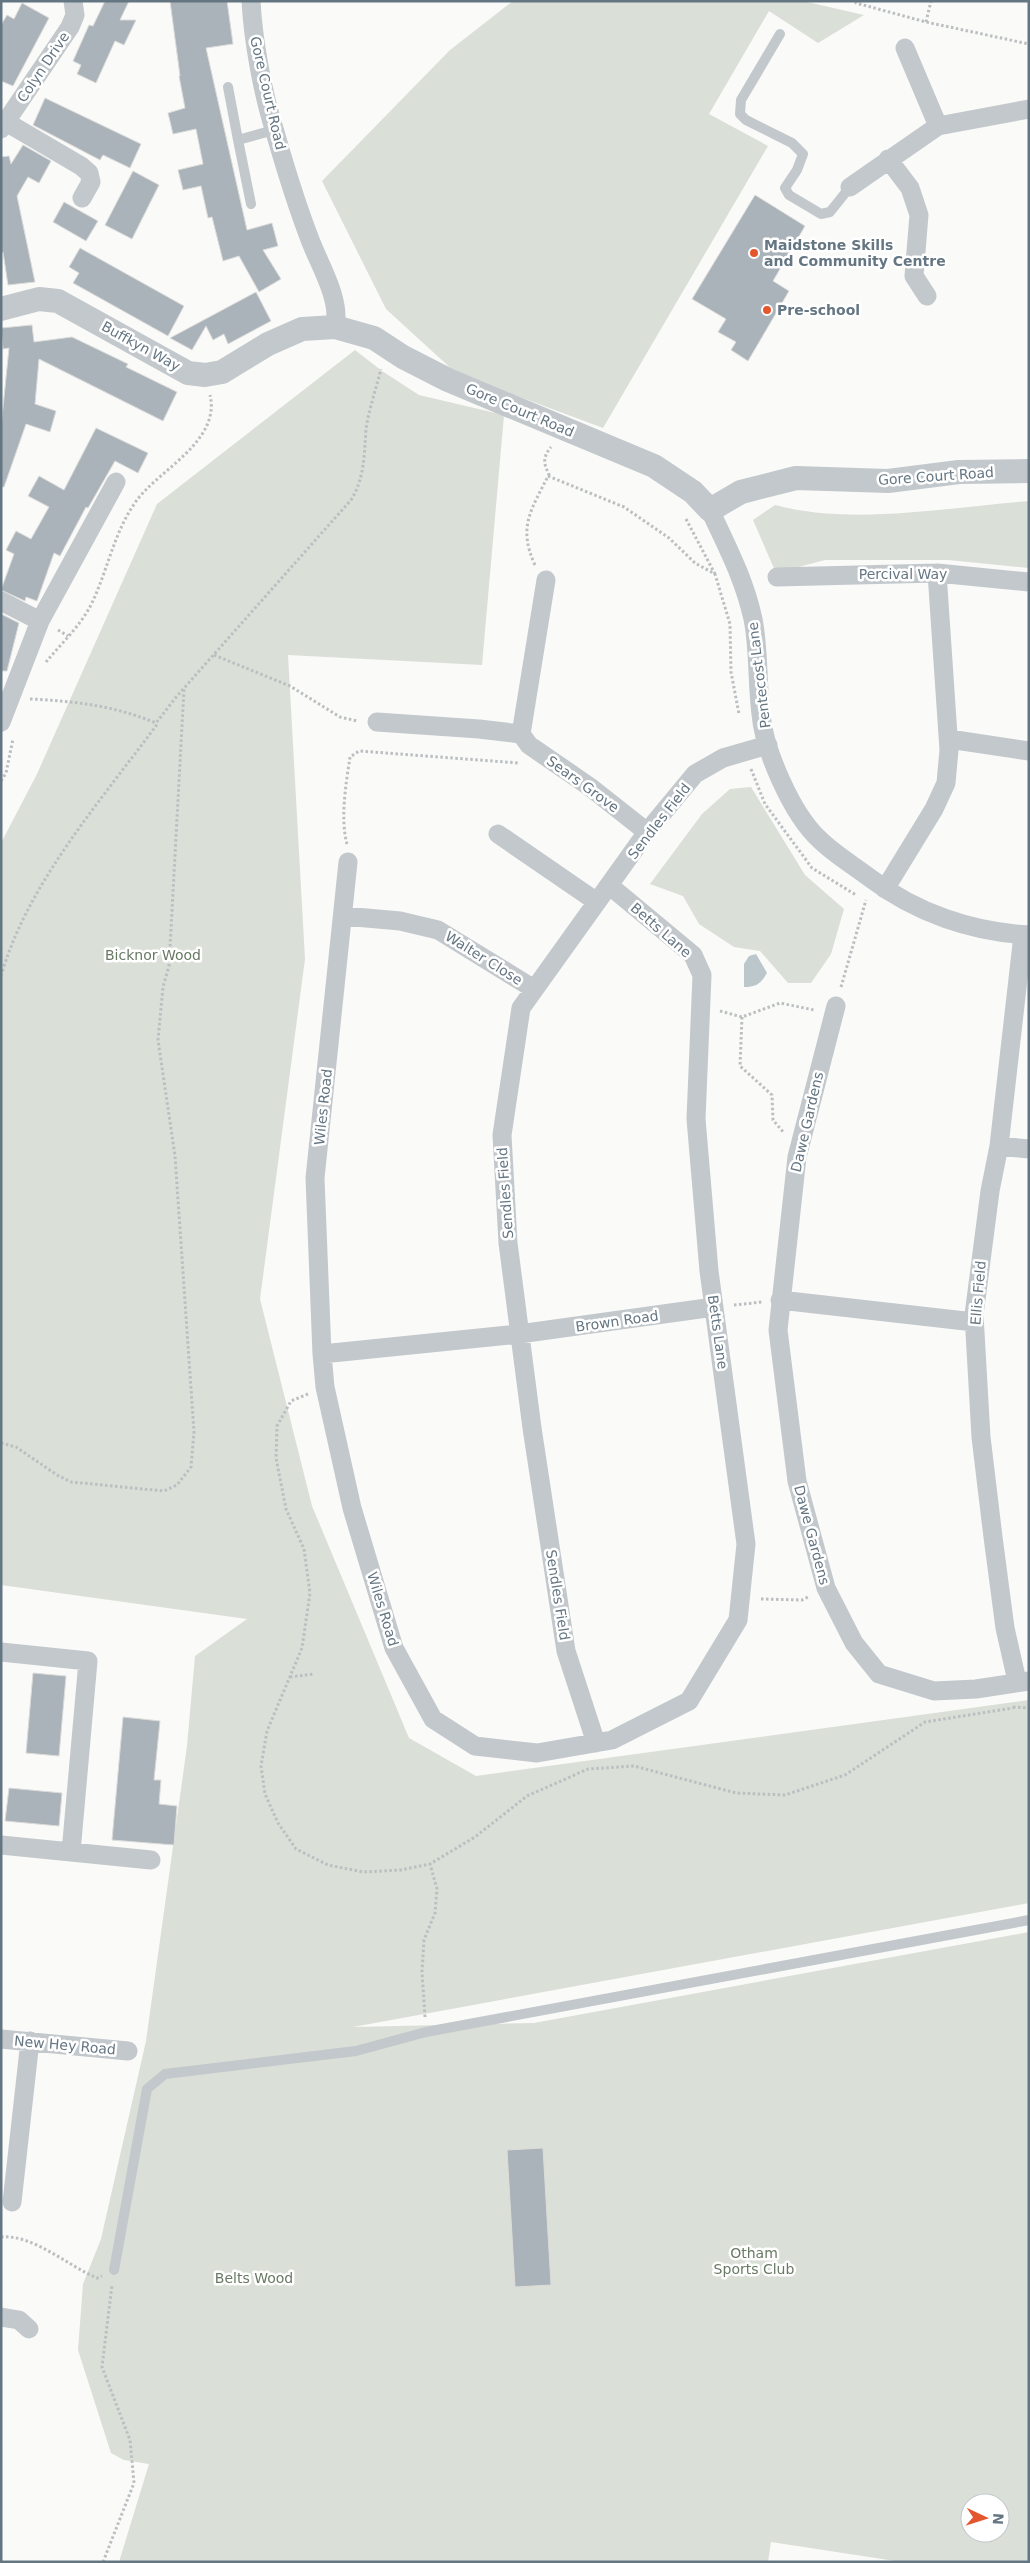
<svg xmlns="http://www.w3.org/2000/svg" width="1030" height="2563" font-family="'DejaVu Sans',sans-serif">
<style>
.green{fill:#dadfd7;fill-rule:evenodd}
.water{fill:#bbc7cb}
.building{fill:#aab3b9;stroke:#dcdcda}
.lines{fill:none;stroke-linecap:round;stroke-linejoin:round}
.path{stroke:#bbbfc2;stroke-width:3;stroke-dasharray:2.5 2.5;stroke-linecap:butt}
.service{stroke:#c3c8cc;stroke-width:10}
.minor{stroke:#c3c8cc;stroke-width:19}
.tertiary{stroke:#c3c8cc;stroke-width:24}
.poi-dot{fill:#e4572e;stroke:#fff;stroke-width:2}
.labels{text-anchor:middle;stroke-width:5;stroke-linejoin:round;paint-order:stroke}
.street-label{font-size:14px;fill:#657683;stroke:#fff}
.poi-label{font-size:14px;font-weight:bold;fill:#657683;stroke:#fff;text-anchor:start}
.park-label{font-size:14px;fill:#687a64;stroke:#fff}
</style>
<rect width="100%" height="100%" fill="#fafaf8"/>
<!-- green -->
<path class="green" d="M 513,1 L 803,1 L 864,15 L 818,43 L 769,11 L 709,114 L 768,146 L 603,428 L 456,373 L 386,309 L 322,181 L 450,50 Z
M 355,350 L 382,371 L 419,395 L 504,415 L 482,665 L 288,655 L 305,959 L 260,1299 L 312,1506 L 409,1738 L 476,1776 L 1029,1700 L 1029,1903 L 353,2027 L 534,2023 L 1029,1932 L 1029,2562 L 902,2562 L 771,2542 L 768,2562 L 119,2562 L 149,2464 L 124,2460 L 111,2453 L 78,2350 L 83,2284 L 101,2239 L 146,2041 L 187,1746 L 195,1656 L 247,1619 L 1,1585 L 1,843 L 37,774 L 157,504 ZM 970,2503 L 1000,2503 L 1000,2533 L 970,2533 Z
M 1029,501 L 1029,568 L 948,560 L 825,560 L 776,573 L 753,520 L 775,505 C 853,526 949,507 1029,501 Z
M 751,787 L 805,875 L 844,909 L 831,954 L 811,983 L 788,983 L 760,951 L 734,947 L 699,924 L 683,896 L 650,884 L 702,814 L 730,789 Z"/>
<!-- water -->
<path class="water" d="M 756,954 L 767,973 C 761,983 757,987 744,987 L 744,964 L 749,956 Z"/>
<!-- building -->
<path class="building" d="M 105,1 L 129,1 L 120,20 L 136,20 L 124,45 L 115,41 L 96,83 L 77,74 L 81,65 L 73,61 L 89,25 L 93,26 Z
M 170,1 L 227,1 L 233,44 L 206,48 L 247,230 L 272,223 L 278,246 L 263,250 L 281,279 L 259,292 L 239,256 L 223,261 L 212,217 L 208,218 L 201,186 L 183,190 L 178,170 L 203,164 L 196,129 L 173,134 L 168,113 L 185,108 L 179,76 L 180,76 Z
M 22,3 L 49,18 L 13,86 L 1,81 L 1,25 L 7,15 L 14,19 Z
M 45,98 L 141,144 L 130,168 L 103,155 L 100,160 L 33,125 Z
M 23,145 L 51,161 L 39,183 L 28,177 L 17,196 L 35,282 L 8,285 L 3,252 L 1,253 L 1,157 L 9,156 L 11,164 Z
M 133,171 L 159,185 L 132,239 L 105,225 Z
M 755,195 L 805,226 L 773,281 L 789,291 L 748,361 L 731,350 L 736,342 L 718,332 L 726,319 L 692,299 Z
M 64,202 L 98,221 L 86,241 L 53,222 Z
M 80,248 L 184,306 L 168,336 L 73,283 L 79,273 L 69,267 Z
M 256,292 L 271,321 L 228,344 L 224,334 L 213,340 L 206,326 L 192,350 L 170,338 Z
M 32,325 L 34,342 L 72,337 L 128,364 L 126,367 L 177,392 L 163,421 L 39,359 L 35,404 L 56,411 L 50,432 L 26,424 L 4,487 L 1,487 L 1,427 L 9,348 L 3,349 L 1,328 Z
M 96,428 L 148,453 L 138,473 L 115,461 L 88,508 L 86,507 L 60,556 L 54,553 L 37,601 L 26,597 L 25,601 L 1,590 L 14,554 L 6,550 L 16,531 L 31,539 L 49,507 L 28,496 L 39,476 L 64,490 Z
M 1,614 L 19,623 L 7,671 L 1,671 Z
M 33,1673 L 66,1676 L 59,1756 L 26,1753 Z
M 123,1717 L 160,1721 L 154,1780 L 161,1780 L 159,1804 L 177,1806 L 174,1845 L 112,1840 Z
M 9,1788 L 62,1793 L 59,1826 L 5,1821 Z
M 543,2148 L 551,2285 L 515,2287 L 507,2150 Z"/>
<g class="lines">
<!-- path -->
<path class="path" d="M 856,1 L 856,3 L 926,22 L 1029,44
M 926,22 L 931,1
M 548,476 L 624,507 L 669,538 L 695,563 L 715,574 L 730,624 L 731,672 L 739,714
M 686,519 L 715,574
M 535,565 C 517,526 532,509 549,474 C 543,463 543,457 551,447
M 58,630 L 68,636
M 214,655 L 290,686 L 340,717 L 357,721
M 46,662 C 61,644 80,626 91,605 C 108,570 114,531 137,500 C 159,470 221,441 210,395
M 30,699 C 75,701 115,706 156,723 L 177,696 L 351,500 C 365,477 364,455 366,429 C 369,409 376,389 381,369
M 751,769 L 765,804 L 812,868 L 856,895
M 1,781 L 6,773 L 13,739
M 347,844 C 340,818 346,784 350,757 L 359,751 L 519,763
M 1,976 C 28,882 101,801 158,723
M 841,987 L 866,900
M 720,1011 L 742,1017 L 780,1003 L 814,1010
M 742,1017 L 740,1066 L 772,1095 L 773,1120 L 784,1133
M 734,1305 L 762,1302
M 308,1394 L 291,1401 L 277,1426 L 276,1458 L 286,1509 L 304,1549 L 310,1593 L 302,1648 L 267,1731 L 261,1766 L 265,1794 L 278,1823 L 296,1849 L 328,1865 L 363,1872 L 401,1870 L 430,1864 L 475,1837 L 527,1796 L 588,1769 L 634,1766 L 736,1793 L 785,1795 L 845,1775 L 925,1722 L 1013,1708
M 1,1443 L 16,1447 L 57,1475 L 71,1482 L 164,1491 L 177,1485 L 191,1467 L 194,1432 L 175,1156 L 158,1040 L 163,987 L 169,966 L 184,689
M 761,1599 L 802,1600 L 808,1597
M 290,1677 L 314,1674
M 1013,1707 L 1029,1708
M 425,2017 L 422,1972 L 424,1940 L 435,1913 L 437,1889 L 430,1864
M 1,2237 C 33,2234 68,2266 97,2278 L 102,2276
M 103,2562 L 134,2483 L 130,2440 L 102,2367 L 112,2285"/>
<!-- service -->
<path class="service" d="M 780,34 L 741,100 L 740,114 L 746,120 L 792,143 L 803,154 L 797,170 L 785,188 L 789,195 L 821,214 L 830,212 L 850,187
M 228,87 L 238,140 L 274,130
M 238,140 L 251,204
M 114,2270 L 147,2089 L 165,2074 L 356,2051 L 426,2032 L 1029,1920"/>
<!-- minor -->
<path class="minor" d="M 251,1 C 253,40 263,95 275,132 C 285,167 296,203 309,237 C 319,265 341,298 335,327
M 905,48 L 938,126
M 6,122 L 81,166 L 89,173 L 91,182 L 82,198
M 1,129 L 70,27 L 75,15 L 73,1
M 888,159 L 910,188 L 919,215 L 914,276 L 927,296
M 850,187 L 938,126 L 1029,109
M 710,510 C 727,547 744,578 753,619 C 759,649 757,683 761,714 C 764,750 792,814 819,839 C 834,854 853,865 870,878 C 916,913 972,932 1029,935
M 777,577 L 937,573 L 1029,582
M 546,580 L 521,734 L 529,745 L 590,787 L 647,832
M 1,601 L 40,621 L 1,722
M 40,621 L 116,482
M 377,722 L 479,729 L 521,734
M 949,739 L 1029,751
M 498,834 L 597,902
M 348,862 L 315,1178 L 322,1354 L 519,1334 L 714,1307
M 885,889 L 934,809 L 946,783 L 949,750 L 937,573
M 344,916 L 400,921 L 438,930 L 534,989
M 836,1006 L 797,1157 L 778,1330 L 797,1481 L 826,1588 L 854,1643 L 879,1674 L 934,1691 L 976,1689 L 1029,1681
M 999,1146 L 1029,1149
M 780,1300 L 974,1322
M 322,1354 L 325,1387 L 352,1508 L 394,1648 L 433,1719 L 475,1746 L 537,1753 L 612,1740 L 689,1701 L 738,1620 L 746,1544 L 709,1271 L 696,1119 L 702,975 L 693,955 L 610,886
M 1,1652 L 88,1661 L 71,1852
M 1017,1681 L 1005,1628 L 993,1537 L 981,1437 L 974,1315 L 990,1191 L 999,1146 L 1023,935
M 596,1743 L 566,1651 L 532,1428 L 508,1243 L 502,1135 L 521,1008 L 647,832 L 695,774 L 723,758 L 768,745
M 1,1845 L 151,1860
M 1,2039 L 128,2051
M 12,2202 L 30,2041
M 1,2317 L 19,2320 L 29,2329"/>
<!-- tertiary -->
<path class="tertiary" d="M 1,309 L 39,299 L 58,301 L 188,373 L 205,375 L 222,372 L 268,344 L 302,329 L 335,327 L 374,338 L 403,357 L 448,380 L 654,466 L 693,492 L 710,510 L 741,492 L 796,478 L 888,481 L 959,472 L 1029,471"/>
</g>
<!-- markers -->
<g class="poi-dot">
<circle cx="754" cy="253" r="5"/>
<circle cx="767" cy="310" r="5"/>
</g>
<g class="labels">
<!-- street labels -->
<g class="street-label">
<text transform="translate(43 67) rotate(-56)" y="5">Colyn Drive</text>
<text transform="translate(268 93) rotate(77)" y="5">Gore Court Road</text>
<text transform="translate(141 346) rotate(29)" y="5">Buffkyn Way</text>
<text transform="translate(520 410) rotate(23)" y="5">Gore Court Road</text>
<text transform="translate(936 476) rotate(-4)" y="5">Gore Court Road</text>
<text x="903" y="579">Percival Way</text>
<text transform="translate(759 675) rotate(-97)" y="5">Pentecost Lane</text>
<text transform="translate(583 784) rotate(36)" y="5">Sears Grove</text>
<text transform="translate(659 821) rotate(-52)" y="5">Sendles Field</text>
<text transform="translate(661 930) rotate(41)" y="5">Betts Lane</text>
<text transform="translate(484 958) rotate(32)" y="5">Walter Close</text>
<text transform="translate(323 1107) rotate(-84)" y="5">Wiles Road</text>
<text transform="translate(807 1122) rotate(-77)" y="5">Dawe Gardens</text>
<text transform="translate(505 1193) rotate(-94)" y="5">Sendles Field</text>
<text transform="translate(978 1293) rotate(-85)" y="5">Ellis Field</text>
<text transform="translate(617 1321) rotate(-8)" y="5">Brown Road</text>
<text transform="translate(718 1332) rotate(82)" y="5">Betts Lane</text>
<text transform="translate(812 1535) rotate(75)" y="5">Dawe Gardens</text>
<text transform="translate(558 1595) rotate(81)" y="5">Sendles Field</text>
<text transform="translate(383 1609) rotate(73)" y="5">Wiles Road</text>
<text transform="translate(65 2045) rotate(5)" y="5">New Hey Road</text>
</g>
<!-- poi labels -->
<g class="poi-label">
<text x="764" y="250">Maidstone Skills<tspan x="764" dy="16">and Community Centre</tspan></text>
<text x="777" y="315">Pre-school</text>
</g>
<!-- park labels -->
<g class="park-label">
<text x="153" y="960">Bicknor Wood</text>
<text x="754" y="2258">Otham<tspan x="754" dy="16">Sports Club</tspan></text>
<text x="254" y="2283">Belts Wood</text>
</g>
</g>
<!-- border -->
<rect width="1030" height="2563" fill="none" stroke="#657683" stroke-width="5"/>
<!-- north arrow -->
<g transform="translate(985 2518) rotate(94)"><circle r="24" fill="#ffffff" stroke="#c1c8cd"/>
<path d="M0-4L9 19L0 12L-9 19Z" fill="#e4572e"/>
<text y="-8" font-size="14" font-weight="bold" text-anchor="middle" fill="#657683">N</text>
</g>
</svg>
